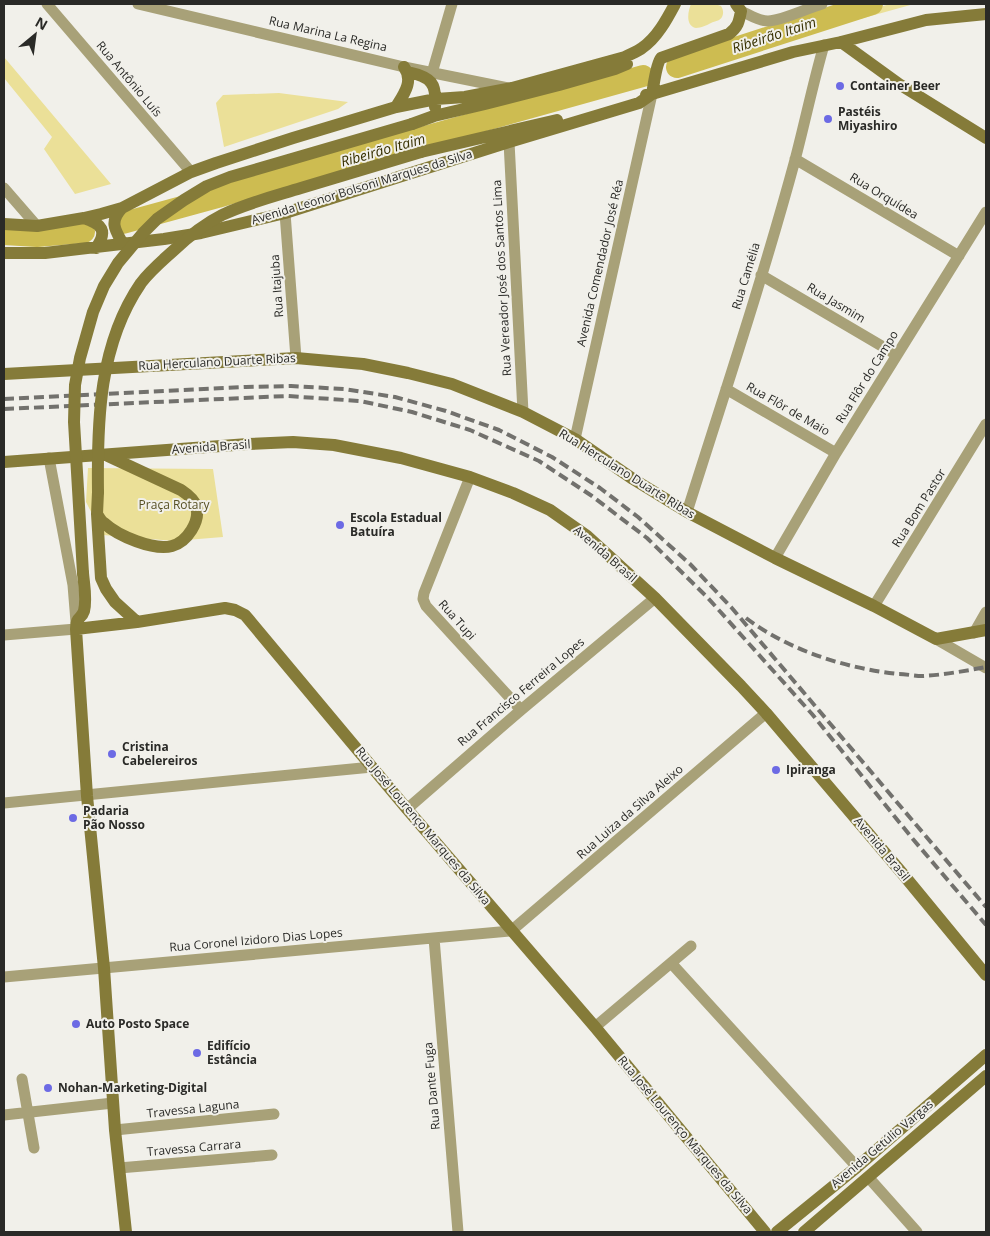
<svg xmlns="http://www.w3.org/2000/svg" width="990" height="1236" font-family="'Open Sans',sans-serif">
<style>
.green{fill:#ebe098}
.lines{fill:none;stroke-linecap:round;stroke-linejoin:round}
.river{stroke:#cdbc51;stroke-width:22}
.street{stroke:#a8a178;stroke-width:11}
.secondary{stroke:#857b39;stroke-width:12}
.rail{stroke:#72716d;stroke-width:4;stroke-dasharray:10 5;stroke-linecap:butt}
.secondary-bridge{stroke:#857b39;stroke-width:12}
.poi-dot{fill:#6c6ae4;stroke:#f1f0ea;stroke-width:2}
.labels{text-anchor:middle;stroke-width:4;stroke-linejoin:round;paint-order:stroke}
.street-label{font-size:12px;fill:#2a2a27;stroke:#f1f0ea}
.poi-label{font-size:12px;font-weight:bold;fill:#2a2a27;stroke:#f1f0ea;text-anchor:start}
.park-label{font-size:12px;fill:#575024;stroke:#f1f0ea}
.water-label{font-size:14px;font-style:italic;fill:#373001;stroke:#f1f0ea}
</style>
<rect width="100%" height="100%" fill="#f1f0ea"/>
<!-- green -->
<path class="green" d="M 691,4 L 715,4 L 721,6 C 723,9 724,13 722,17 C 720,21 715,21 711,23 C 707,25 701,28 696,28 C 685,26 688,11 691,4 Z
M 890,4 L 914,4 L 788,39 L 787,34 Z
M 4,57 L 111,184 L 75,194 L 44,149 L 52,137 L 4,78 Z
M 279,93 L 348,102 L 338,109 L 224,147 L 216,103 L 223,95 Z
M 88,468 L 213,469 L 223,537 L 174,541 L 103,535 L 86,502 Z"/>
<g class="lines">
<!-- river -->
<path class="river" d="M 677,67 L 872,4
M 123,223 L 218,197 L 310,169 L 643,76
M 4,234 L 37,236 L 84,232"/>
<!-- street -->
<path class="street" d="M 47,4 L 191,172
M 138,4 L 404,67 L 508,88
M 741,11 C 750,15 758,21 768,21 C 781,21 808,8 822,4
M 432,73 L 452,4
M 509,142 L 523,412
M 795,159 L 959,256
M 4,188 L 37,226
M 285,213 L 296,358
M 761,275 L 897,355
M 726,389 L 836,453
M 575,439 L 652,94
M 49,458 L 73,585 L 76,622
M 470,477 L 424,593 L 423,599 L 426,606 L 521,710
M 687,512 C 724,395 763,278 795,160 C 805,122 813,83 824,45
M 775,558 L 836,453 L 986,212
M 874,606 L 986,424
M 974,633 L 986,612
M 4,635 L 76,629
M 936,639 L 986,668
M 4,803 L 372,767
M 407,809 L 521,710 L 655,598
M 434,938 L 458,1232
M 672,964 L 857,1167
M 4,977 L 511,931 L 766,713
M 595,1027 L 691,946
M 22,1079 L 34,1148
M 4,1115 L 113,1103
M 115,1130 L 274,1114
M 119,1168 L 272,1155
M 869,1178 L 917,1232"/>
<!-- secondary -->
<path class="secondary" d="M 841,42 L 899,84 L 986,138
M 408,72 C 431,77 437,83 435,107
M 646,95 L 652,94 C 654,84 656,64 661,58 L 729,34 C 738,27 739,22 741,11 L 736,4
M 396,107 C 404,94 414,81 404,67
M 412,124 L 434,116 L 485,104 L 559,85 L 615,69 L 627,64
M 421,152 L 557,120
M 122,208 C 109,222 115,230 123,244
M 84,218 C 102,224 108,231 96,248
M 4,224 L 37,226 L 84,218 L 101,214 L 122,208 L 191,172 L 216,163 L 293,138 L 396,107 L 436,99 L 465,97 L 512,88 L 625,57 C 630,54 637,52 642,48 C 657,38 667,19 675,4
M 4,253 L 45,253 L 164,239 L 201,233 L 285,213 L 509,142 L 639,103 L 652,94 L 793,52 L 841,42 L 926,20 L 986,14
M 4,374 L 296,358 L 363,364 L 408,373 L 452,384 L 523,412 L 575,439 L 633,479 L 687,512 L 775,558 L 874,606 L 936,639 L 986,630
M 4,462 L 248,444 L 293,442 L 334,445 L 401,458 L 470,477 L 513,493 L 550,510 L 587,536 L 655,598 L 741,686 L 766,713 L 902,873 L 986,975
M 98,492 L 97,514 L 101,578 L 106,589 L 115,602 L 137,622
M 97,514 C 99,517 101,521 104,523 C 118,536 154,551 172,546 C 187,542 201,521 196,506 C 194,499 187,494 181,490 L 108,456
M 83,573 C 84,585 87,599 84,611 C 81,620 76,616 76,629 L 87,796 L 104,968 L 115,1130 L 126,1232
M 76,629 L 137,622 L 225,608 L 235,610 L 245,615 L 407,809 L 595,1027 L 765,1232
M 777,1232 L 857,1167 L 986,1055
M 804,1232 L 986,1076"/>
<!-- rail -->
<path class="rail" d="M 4,399 L 246,387 L 291,386 L 344,389 L 395,397 L 446,411 L 499,430 L 552,457 L 600,488 L 638,517 L 690,564 L 731,607 L 986,907
M 4,409 L 287,396 L 360,401 L 412,412 L 470,430 L 539,461 L 592,496 L 647,538 L 708,598 L 812,714 L 912,838 L 986,925
M 746,618 C 788,650 847,669 899,674 C 906,674 914,676 922,676 C 943,675 965,671 986,667"/>
<!-- secondary-bridge -->
<path class="secondary-bridge" d="M 98,492 C 97,420 99,344 141,283 C 150,271 162,261 173,251 C 188,237 204,224 222,215 C 247,203 275,196 301,188 C 341,176 381,164 421,152
M 83,573 L 74,422 L 75,385 L 80,358 L 93,312 L 104,286 L 118,263 L 143,233 L 157,219 L 184,200 L 207,186 L 230,177 L 412,124"/>
</g>
<!-- markers -->
<g class="poi-dot">
<circle cx="840" cy="86" r="5"/>
<circle cx="828" cy="119" r="5"/>
<circle cx="340" cy="525" r="5"/>
<circle cx="112" cy="754" r="5"/>
<circle cx="776" cy="770" r="5"/>
<circle cx="73" cy="818" r="5"/>
<circle cx="76" cy="1024" r="5"/>
<circle cx="197" cy="1053" r="5"/>
<circle cx="48" cy="1088" r="5"/>
</g>
<g class="labels">
<!-- street labels -->
<g class="street-label">
<text transform="translate(328 34) rotate(13)" y="4">Rua Marina La Regina</text>
<text transform="translate(129 79) rotate(50)" y="4">Rua Antônio Luís</text>
<text transform="translate(362 187) rotate(-17)" y="4">Avenida Leonor Bolsoni Marques da Silva</text>
<text transform="translate(884 196) rotate(31)" y="4">Rua Orquídea</text>
<text transform="translate(600 263) rotate(-77)" y="4">Avenida Comendador José Réa</text>
<text transform="translate(746 276) rotate(-73)" y="4">Rua Camélia</text>
<text transform="translate(502 278) rotate(-93)" y="4">Rua Vereador José dos Santos Lima</text>
<text transform="translate(277 286) rotate(-94)" y="4">Rua Itajuba</text>
<text transform="translate(836 303) rotate(31)" y="4">Rua Jasmim</text>
<text transform="translate(217 362) rotate(-3)" y="4">Rua Herculano Duarte Ribas</text>
<text transform="translate(867 377) rotate(-58)" y="4">Rua Flôr do Campo</text>
<text transform="translate(788 409) rotate(30)" y="4">Rua Flôr de Maio</text>
<text transform="translate(211 447) rotate(-4)" y="4">Avenida Brasil</text>
<text transform="translate(627 474) rotate(32)" y="4">Rua Herculano Duarte Ribas</text>
<text transform="translate(919 508) rotate(-58)" y="4">Rua Bom Pastor</text>
<text transform="translate(605 554) rotate(41)" y="4">Avenida Brasil</text>
<text transform="translate(457 620) rotate(48)" y="4">Rua Tupi</text>
<text transform="translate(521 692) rotate(-40)" y="4">Rua Francisco Ferreira Lopes</text>
<text transform="translate(630 812) rotate(-41)" y="4">Rua Luiza da Silva Aleixo</text>
<text transform="translate(423 826) rotate(50)" y="4">Rua José Lourenço Marques da Silva</text>
<text transform="translate(882 849) rotate(50)" y="4">Avenida Brasil</text>
<text transform="translate(256 940) rotate(-5)" y="4">Rua Coronel Izidoro Dias Lopes</text>
<text transform="translate(432 1086) rotate(-95)" y="4">Rua Dante Fuga</text>
<text transform="translate(193 1109) rotate(-6)" y="4">Travessa Laguna</text>
<text transform="translate(685 1135) rotate(50)" y="4">Rua José Lourenço Marques da Silva</text>
<text transform="translate(882 1144) rotate(-40)" y="4">Avenida Getúlio Vargas</text>
<text transform="translate(194 1148) rotate(-5)" y="4">Travessa Carrara</text>
</g>
<!-- poi labels -->
<g class="poi-label">
<text x="850" y="90">Container Beer</text>
<text x="838" y="116">Pastéis<tspan x="838" dy="14">Miyashiro</tspan></text>
<text x="350" y="522">Escola Estadual<tspan x="350" dy="14">Batuíra</tspan></text>
<text x="122" y="751">Cristina<tspan x="122" dy="14">Cabelereiros</tspan></text>
<text x="786" y="774">Ipiranga</text>
<text x="83" y="815">Padaria<tspan x="83" dy="14">Pão Nosso</tspan></text>
<text x="86" y="1028">Auto Posto Space</text>
<text x="207" y="1050">Edifício<tspan x="207" dy="14">Estância</tspan></text>
<text x="58" y="1092">Nohan-Marketing-Digital</text>
</g>
<!-- park labels -->
<g class="park-label">
<text x="174" y="509">Praça Rotary</text>
</g>
<!-- water labels -->
<g class="water-label">
<text transform="translate(774 35) rotate(-18)" y="5">Ribeirão Itaim</text>
<text transform="translate(383 150) rotate(-16)" y="5">Ribeirão Itaim</text>
</g>
</g>
<!-- border -->
<rect width="990" height="1236" fill="none" stroke="#2a2a27" stroke-width="10"/>
<!-- north arrow -->
<g transform="translate(35 35) rotate(29)" stroke="#f1f0ea" stroke-width="4" paint-order="stroke">
<path d="M0-4L9 19L0 12L-9 19Z" fill="#2a2a27"/>
<text y="-8" font-size="14" font-weight="bold" text-anchor="middle" fill="#2a2a27">N</text>
</g>
</svg>
